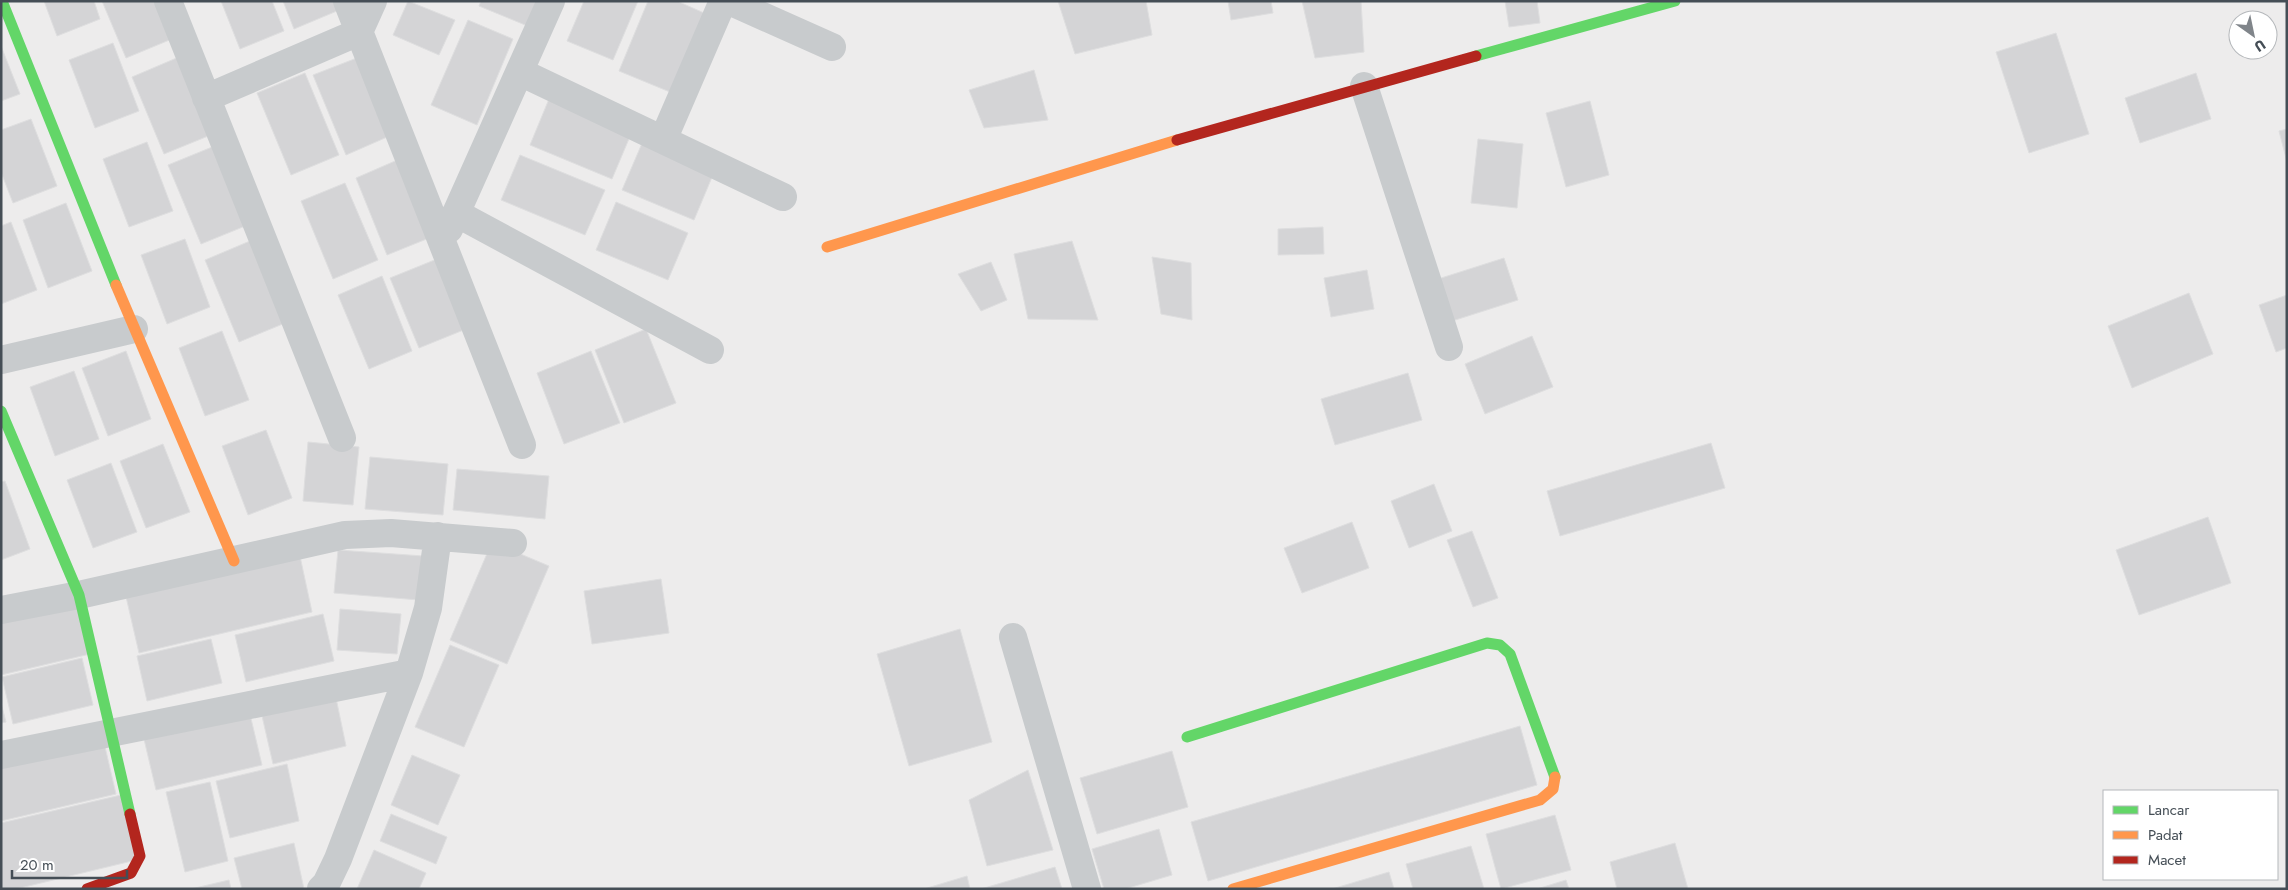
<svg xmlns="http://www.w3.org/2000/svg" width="2288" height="890" font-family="Jost,sans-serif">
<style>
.building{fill:#d4d4d6;stroke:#dededf}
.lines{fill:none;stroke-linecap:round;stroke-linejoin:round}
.street{stroke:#c8cbcd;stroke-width:28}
.fast{stroke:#63d668;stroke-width:11}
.slow{stroke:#ff974d;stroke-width:11}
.jam{stroke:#b3261e;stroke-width:11}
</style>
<rect width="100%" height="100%" fill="#edecec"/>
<!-- building -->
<path class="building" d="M 44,1 L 94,1 L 100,19 L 57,36 Z
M 102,1 L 165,1 L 179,36 L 126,58 Z
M 221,1 L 272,1 L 284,31 L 240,49 Z
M 283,1 L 341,1 L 344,8 L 294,29 Z
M 408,1 L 455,20 L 439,55 L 393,35 Z
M 481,1 L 541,1 L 530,27 L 479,6 Z
M 584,1 L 638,1 L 613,60 L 567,41 Z
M 648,1 L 677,1 L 704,13 L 670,92 L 619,71 Z
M 1058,1 L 1146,1 L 1152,35 L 1075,54 Z
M 1228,1 L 1271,1 L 1273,13 L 1231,20 Z
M 1302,1 L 1361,1 L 1364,52 L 1315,58 Z
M 1505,1 L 1537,1 L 1540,23 L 1509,27 Z
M 468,20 L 513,39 L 477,125 L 431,105 Z
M 2056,33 L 2089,134 L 2029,153 L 1996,52 Z
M 113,43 L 139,111 L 95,128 L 69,60 Z
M 1,46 L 20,94 L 1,101 Z
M 186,54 L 218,132 L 164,154 L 132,77 Z
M 362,56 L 394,134 L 346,155 L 313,75 Z
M 1034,70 L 1048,120 L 984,128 L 969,90 Z
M 305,73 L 339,155 L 291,175 L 257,93 Z
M 2196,73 L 2211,119 L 2140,143 L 2125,98 Z
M 549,99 L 631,134 L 612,179 L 530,145 Z
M 1590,101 L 1609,175 L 1566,187 L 1546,113 Z
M 31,119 L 57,186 L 13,203 L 1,172 L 1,130 Z
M 2287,129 L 2287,162 L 2279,131 Z
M 1478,139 L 1523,144 L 1517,208 L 1471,203 Z
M 643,141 L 715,170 L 694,220 L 622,190 Z
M 147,142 L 173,211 L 129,227 L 103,159 Z
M 222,143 L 255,222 L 201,244 L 168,165 Z
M 520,155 L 605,190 L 585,235 L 501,200 Z
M 402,158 L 434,236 L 387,255 L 356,178 Z
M 345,183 L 378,260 L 333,279 L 301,201 Z
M 616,202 L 688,233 L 668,280 L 596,250 Z
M 66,203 L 92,271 L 48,288 L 23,220 Z
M 11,222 L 37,290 L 1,304 L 1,226 Z
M 1323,227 L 1324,254 L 1278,255 L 1278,229 Z
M 257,238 L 290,321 L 239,342 L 205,260 Z
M 185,239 L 210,307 L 167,324 L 141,255 Z
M 1072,241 L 1098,320 L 1028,319 L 1014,254 Z
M 1152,257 L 1191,263 L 1192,320 L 1161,314 Z
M 1504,258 L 1518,300 L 1449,322 L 1435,280 Z
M 437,259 L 466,329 L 419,348 L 390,278 Z
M 991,262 L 1007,300 L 981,311 L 958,274 Z
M 1367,270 L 1374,309 L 1331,317 L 1324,278 Z
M 382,276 L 412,351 L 369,369 L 338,295 Z
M 2189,293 L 2213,354 L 2132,388 L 2108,326 Z
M 2287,295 L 2287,348 L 2276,352 L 2259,305 Z
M 646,329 L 676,403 L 624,423 L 595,350 Z
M 222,331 L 249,400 L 205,416 L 179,348 Z
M 1532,336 L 1553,387 L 1485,414 L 1465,364 Z
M 126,351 L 151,419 L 108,436 L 82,368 Z
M 591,351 L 620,423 L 564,444 L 537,373 Z
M 74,371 L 99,439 L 55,456 L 30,387 Z
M 1408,373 L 1422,420 L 1335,445 L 1321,399 Z
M 266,430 L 292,498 L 248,515 L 222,446 Z
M 308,442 L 359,447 L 353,505 L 303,501 Z
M 1711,443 L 1725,488 L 1560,536 L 1547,491 Z
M 163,444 L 190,512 L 146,528 L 120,461 Z
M 370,457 L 448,464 L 443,515 L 365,509 Z
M 111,463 L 137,532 L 93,548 L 67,480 Z
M 457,469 L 549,476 L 545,519 L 453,510 Z
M 5,481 L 30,549 L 1,560 L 1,482 Z
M 1434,484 L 1452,531 L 1409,548 L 1391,501 Z
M 2208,517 L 2231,583 L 2139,615 L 2116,550 Z
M 1352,522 L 1369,568 L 1302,593 L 1284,548 Z
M 1472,531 L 1498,598 L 1473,607 L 1447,540 Z
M 492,542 L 549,566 L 507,664 L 450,640 Z
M 298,547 L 312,612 L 139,653 L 124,588 Z
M 338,550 L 423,556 L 419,600 L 334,593 Z
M 661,579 L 669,633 L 592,644 L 584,591 Z
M 77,597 L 90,654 L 1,675 L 1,615 Z
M 340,609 L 401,614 L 397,654 L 337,650 Z
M 323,614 L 334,661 L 246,682 L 235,635 Z
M 960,629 L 992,742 L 909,766 L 877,654 Z
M 211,639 L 222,683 L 147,701 L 137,656 Z
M 450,645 L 499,665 L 464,747 L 415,727 Z
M 82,658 L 93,705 L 13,724 L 2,677 Z
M 336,698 L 346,746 L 273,764 L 262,716 Z
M 1,703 L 6,722 L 1,723 Z
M 249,710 L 262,765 L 156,790 L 143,735 Z
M 1520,726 L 1537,785 L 1208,881 L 1191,822 Z
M 103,738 L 116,794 L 1,821 L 1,762 Z
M 1172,751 L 1188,807 L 1097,834 L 1080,778 Z
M 412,755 L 460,775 L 438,825 L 391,805 Z
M 287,764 L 299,821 L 230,838 L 216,781 Z
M 1028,770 L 1053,850 L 987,866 L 969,800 Z
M 210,782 L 228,861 L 185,872 L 166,792 Z
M 121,795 L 136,860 L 16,889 L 1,889 L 1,823 Z
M 391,814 L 447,837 L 436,864 L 380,841 Z
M 1555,815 L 1571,870 L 1501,889 L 1486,834 Z
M 1159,829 L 1172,875 L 1125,889 L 1104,889 L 1092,849 Z
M 294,843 L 304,889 L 242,889 L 234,858 Z
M 1675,843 L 1688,889 L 1617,889 L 1610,862 Z
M 1471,846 L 1484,889 L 1413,889 L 1406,864 Z
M 374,850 L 426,873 L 419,889 L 357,889 Z
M 1055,867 L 1062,889 L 981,889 Z
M 1389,872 L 1394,889 L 1332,889 Z
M 967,876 L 970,889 L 924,889 Z
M 229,880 L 231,889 L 191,889 Z
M 1566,880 L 1569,889 L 1537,889 Z"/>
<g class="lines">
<!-- street -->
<path class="street" d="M 168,1 L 342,438
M 347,1 L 522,445
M 729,1 L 832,47
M 520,72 L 783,197
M 1364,86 L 1449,347
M 206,98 L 359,32 L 373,1
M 663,140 L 723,1
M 456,213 L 710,350
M 449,229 L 551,1
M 1,360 L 134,329
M 1,610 L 79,595 L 345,535 L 391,533 L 513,543
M 1013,637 L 1087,889
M 1,755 L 409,673
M 321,889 L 326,884 L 338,859 L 409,673 L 428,608 L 438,536"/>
<!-- fast -->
<path class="fast" d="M 2,1 L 116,285
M 1476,56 L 1675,1
M 1,411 L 79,595 L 130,814
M 1187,737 L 1487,643 L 1500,645 L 1510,654 L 1555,777"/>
<!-- slow -->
<path class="slow" d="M 827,247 L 1177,140
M 116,285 L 234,561
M 1233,889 L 1540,800 L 1553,789 L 1555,777"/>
<!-- jam -->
<path class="jam" d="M 1177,140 L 1476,56
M 87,889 L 131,873 L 140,856 L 130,814"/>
</g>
<!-- border -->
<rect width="2288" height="890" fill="none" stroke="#454e56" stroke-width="5"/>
<!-- legend -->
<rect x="2103" y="790" width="175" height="90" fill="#ffffff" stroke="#b5b8bb"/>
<rect x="2113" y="806" width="25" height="8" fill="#63d668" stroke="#b5b8bb"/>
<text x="2148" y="815" font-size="15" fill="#454e56">Lancar</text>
<rect x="2113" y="831" width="25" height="8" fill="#ff974d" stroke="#b5b8bb"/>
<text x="2148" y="840" font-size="15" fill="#454e56">Padat</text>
<rect x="2113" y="856" width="25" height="8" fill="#b3261e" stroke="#b5b8bb"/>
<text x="2148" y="865" font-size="15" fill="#454e56">Macet</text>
<!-- north arrow -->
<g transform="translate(2253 35) rotate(147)"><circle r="24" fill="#ffffff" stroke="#b5b8bb"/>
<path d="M0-4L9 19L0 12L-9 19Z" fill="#80858a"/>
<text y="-8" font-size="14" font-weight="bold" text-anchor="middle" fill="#454e56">U</text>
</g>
<!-- scale -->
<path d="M12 870v8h115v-8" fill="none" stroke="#454e56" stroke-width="2.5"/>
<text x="20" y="870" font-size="15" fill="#454e56" stroke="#ffffff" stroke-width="4" paint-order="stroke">20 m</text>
</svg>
